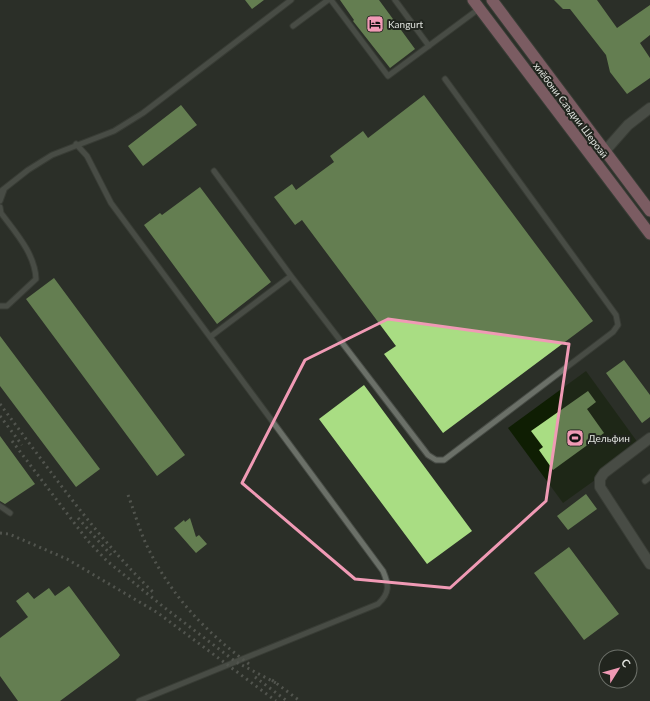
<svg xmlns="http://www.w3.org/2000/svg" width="650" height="701" font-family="Lato,sans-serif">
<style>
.water{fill:#0f1e03}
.building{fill:#a9dd83}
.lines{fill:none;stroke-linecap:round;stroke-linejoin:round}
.service-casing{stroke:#484c46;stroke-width:7}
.minor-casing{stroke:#484c46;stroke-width:12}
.trunk-casing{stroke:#484c46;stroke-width:13}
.service{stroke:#6b7068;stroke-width:5}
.minor{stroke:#6b7068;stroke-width:10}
.trunk{stroke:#dc92a9;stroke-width:11}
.rail{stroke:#7f827c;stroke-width:3;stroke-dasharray:2 4;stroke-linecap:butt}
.marked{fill:none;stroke:#f09ab5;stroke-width:3;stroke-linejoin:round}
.labels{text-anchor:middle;stroke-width:4;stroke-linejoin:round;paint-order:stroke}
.poi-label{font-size:10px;fill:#dfe2dd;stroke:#21251e;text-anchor:start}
.street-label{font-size:10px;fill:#dfe2dd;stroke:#21251e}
</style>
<rect width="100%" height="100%" fill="#2b2f28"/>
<!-- water -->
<path class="water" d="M 586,371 L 641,447 L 563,503 L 508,428 Z"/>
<!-- building -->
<path class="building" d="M 245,0 L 264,0 L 252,9 Z
M 340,0 L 379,0 L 415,49 L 390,68 L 353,21 L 354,20 Z
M 554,0 L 597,0 L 617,28 L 650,5 L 650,35 L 640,43 L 650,58 L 650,78 L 627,94 L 610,72 L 606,55 L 570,9 L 563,9 Z
M 424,95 L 593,321 L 443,433 L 384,354 L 396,346 L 302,220 L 295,225 L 274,197 L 292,184 L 296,190 L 334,162 L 330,156 L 363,131 L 368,138 Z
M 181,105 L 197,125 L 143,166 L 128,146 Z
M 200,187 L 271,282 L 217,324 L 144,225 L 160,213 L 162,215 Z
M 54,278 L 185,455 L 157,476 L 26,299 Z
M 0,336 L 100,469 L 76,487 L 0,386 Z
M 624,360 L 650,395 L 650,417 L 642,423 L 606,373 Z
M 364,385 L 472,531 L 427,564 L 319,419 Z
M 588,391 L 596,402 L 587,409 L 604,433 L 553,470 L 539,450 L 543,447 L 531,431 Z
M 0,436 L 35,484 L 5,504 L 0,501 Z
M 586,494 L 597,509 L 568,530 L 557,516 Z
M 190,518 L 196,537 L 199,535 L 207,544 L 196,553 L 174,528 L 184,520 L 185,522 Z
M 569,547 L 619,614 L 584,640 L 534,573 Z
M 69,586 L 120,655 L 118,658 L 60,701 L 18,701 L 0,676 L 0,638 L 28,617 L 16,601 L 28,592 L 34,599 L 49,588 L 55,596 Z"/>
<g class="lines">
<!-- service casing -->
<g class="service-casing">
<path id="service" d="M 331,0 L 388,76 L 480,8
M 395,0 L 429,46
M 293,26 L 328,0
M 76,144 L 87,156 L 111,203 L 383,571 C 389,585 390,593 378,604 L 139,701
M 214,171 L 291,276 L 428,455 L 436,460 L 444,460 L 613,332 L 618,325 L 616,315 L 445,79
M 0,192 L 28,170 L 52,155 L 114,131 L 143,113 L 291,0
M 0,201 L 4,190
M 0,207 L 1,213 C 16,233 35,254 36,279 L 7,306 L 0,306
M 210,337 L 291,276
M 645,481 L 650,477
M 0,506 L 10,513"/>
</g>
<!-- minor casing -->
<g class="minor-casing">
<path id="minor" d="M 605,151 L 628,125 L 650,108
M 650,438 L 604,473 L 600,479 L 600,487 L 650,564"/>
</g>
<!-- trunk casing -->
<g class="trunk-casing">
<path id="trunk" d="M 473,0 L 650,234
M 492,0 L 650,211"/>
</g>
<!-- service -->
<use href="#service" class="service"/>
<!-- minor -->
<use href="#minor" class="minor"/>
<!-- trunk -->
<use href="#trunk" class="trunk"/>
<!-- rail -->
<path class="rail" d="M 0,404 C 49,469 96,537 155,594
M 0,416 L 22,445
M 12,441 L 88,541 L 107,561 L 165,608 L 236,662 L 276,683
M 128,495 C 135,513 140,533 149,550 C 173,598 206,632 249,664
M 78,518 L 111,555
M 0,533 L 9,534 L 67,559 L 158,613 L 276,701
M 255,677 L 287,701
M 272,680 L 300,701"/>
</g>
<!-- marked area -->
<path d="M0 0H650V701H0ZM 388,319 L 569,344 L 546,501 L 450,588 L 355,579 L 242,483 L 305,360 Z" fill="#2b2f28" fill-opacity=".55" fill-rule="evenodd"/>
<path class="marked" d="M 388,319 L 569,344 L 546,501 L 450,588 L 355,579 L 242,483 L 305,360 Z"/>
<!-- icons -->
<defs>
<g id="hotel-square" transform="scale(0.9)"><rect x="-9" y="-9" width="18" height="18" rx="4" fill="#f09ab5" stroke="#21251e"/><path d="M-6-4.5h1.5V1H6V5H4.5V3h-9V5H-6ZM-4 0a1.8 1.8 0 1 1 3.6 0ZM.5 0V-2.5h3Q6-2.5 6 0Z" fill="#111"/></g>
<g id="stadium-square" transform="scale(0.9)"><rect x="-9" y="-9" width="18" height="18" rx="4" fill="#f09ab5" stroke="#21251e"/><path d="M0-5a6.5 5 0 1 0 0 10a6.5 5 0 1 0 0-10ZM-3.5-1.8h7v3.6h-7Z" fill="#111"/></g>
</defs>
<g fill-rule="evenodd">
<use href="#hotel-square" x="375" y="24"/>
<use href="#stadium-square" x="575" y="438"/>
</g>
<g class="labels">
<!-- poi labels -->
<g class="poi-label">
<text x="388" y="28">Kangurt</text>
<text x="588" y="442">Дельфин</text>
</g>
<!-- street labels -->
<g class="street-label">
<text transform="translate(571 110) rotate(53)" y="4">хиёбони Саъдии Шерозӣ</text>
</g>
</g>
<!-- north arrow -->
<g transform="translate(618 669) rotate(53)"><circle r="19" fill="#21251e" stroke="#6d716a"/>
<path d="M0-3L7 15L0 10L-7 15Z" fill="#f09ab5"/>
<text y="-6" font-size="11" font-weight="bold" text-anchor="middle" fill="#dfe2dd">С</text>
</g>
</svg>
